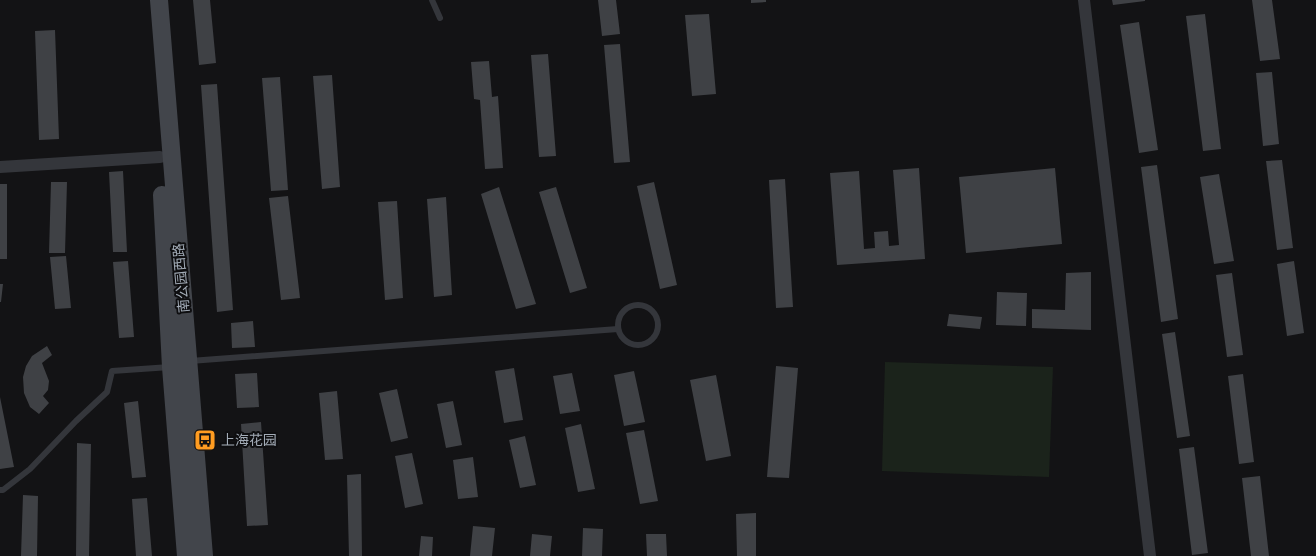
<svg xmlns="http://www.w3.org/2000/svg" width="1316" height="556" font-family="'PT Sans Narrow','Noto Sans SC',sans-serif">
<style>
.green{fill:#1b231b}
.building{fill:#3f4145}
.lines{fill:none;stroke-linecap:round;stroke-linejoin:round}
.lane{stroke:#34363b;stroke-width:6}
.street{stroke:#34363b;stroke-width:12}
.secondary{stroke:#42454b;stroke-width:18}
.labels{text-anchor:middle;stroke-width:4;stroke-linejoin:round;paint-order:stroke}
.street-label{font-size:14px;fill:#a3acb7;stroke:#0e0e10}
.poi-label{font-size:14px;fill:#a3acb7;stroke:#0e0e10;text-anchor:start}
</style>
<rect width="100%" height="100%" fill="#131315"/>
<!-- green -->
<path class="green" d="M 885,362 L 1053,367 L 1049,477 L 882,471 Z"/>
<!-- building -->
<path class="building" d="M 193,0 L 210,0 L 216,63 L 199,65 Z
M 598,0 L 616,0 L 620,34 L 602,36 Z
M 751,0 L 766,0 L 766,2 L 751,3 Z
M 1112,0 L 1145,0 L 1145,1 L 1113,5 Z
M 1252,0 L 1272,0 L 1280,59 L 1260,61 Z
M 709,14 L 716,94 L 692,96 L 685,15 Z
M 1205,14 L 1221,149 L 1203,151 L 1186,16 Z
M 1139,22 L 1158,150 L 1139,153 L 1120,25 Z
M 55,30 L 59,139 L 39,140 L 35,31 Z
M 620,44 L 630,162 L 614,163 L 604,45 Z
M 548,54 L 556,156 L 539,157 L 531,55 Z
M 489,61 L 492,97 L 498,96 L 503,168 L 485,169 L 480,100 L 474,99 L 471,62 Z
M 1272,72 L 1279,144 L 1263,146 L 1256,73 Z
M 332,75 L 340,187 L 322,189 L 313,76 Z
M 280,77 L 288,190 L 271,191 L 262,78 Z
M 217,84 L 233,310 L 217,312 L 201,85 Z
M 1282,160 L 1293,248 L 1277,250 L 1266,161 Z
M 1157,165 L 1178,319 L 1161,322 L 1141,167 Z
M 919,168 L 925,259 L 837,265 L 830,173 L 859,171 L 864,249 L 875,248 L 874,232 L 888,231 L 889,246 L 899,245 L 893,170 Z
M 1055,168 L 1062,244 L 966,253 L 959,177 Z
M 123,171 L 127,252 L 113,252 L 109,172 Z
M 1219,174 L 1234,261 L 1214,264 L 1200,177 Z
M 785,179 L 793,307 L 776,308 L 769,180 Z
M 51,182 L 67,182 L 65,253 L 49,253 Z
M 654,182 L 677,285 L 660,289 L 637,186 Z
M 0,184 L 7,184 L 7,259 L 0,259 Z
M 499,187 L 536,304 L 516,309 L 481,194 Z
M 556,187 L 587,288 L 570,293 L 539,192 Z
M 288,196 L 300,298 L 281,300 L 269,198 Z
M 446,197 L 452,295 L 434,297 L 427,199 Z
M 397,201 L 403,298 L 385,300 L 378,202 Z
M 66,256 L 71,308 L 55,309 L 50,257 Z
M 128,261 L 134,337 L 119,338 L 113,262 Z
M 1294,261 L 1304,333 L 1287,336 L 1277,264 Z
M 1091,272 L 1091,330 L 1032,328 L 1032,309 L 1065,310 L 1066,273 Z
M 1232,273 L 1243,355 L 1227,357 L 1216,275 Z
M 0,284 L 3,284 L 1,302 L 0,302 Z
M 997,292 L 1027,293 L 1026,326 L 996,325 Z
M 949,314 L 982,317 L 980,329 L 947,326 Z
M 253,321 L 255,347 L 232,348 L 231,323 Z
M 1175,332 L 1190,436 L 1177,438 L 1162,334 Z
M 47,346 L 52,355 L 42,363 L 49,381 L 48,390 L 43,396 L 49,403 L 39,414 L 30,407 L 24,393 L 23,377 L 26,366 L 32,356 Z
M 776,366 L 798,368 L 789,478 L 767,477 Z
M 514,368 L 523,420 L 504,423 L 495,371 Z
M 634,371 L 645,422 L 624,426 L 614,375 Z
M 257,373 L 259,407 L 237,408 L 235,374 Z
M 572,373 L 580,411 L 560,414 L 553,376 Z
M 1243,374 L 1254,462 L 1239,464 L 1228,376 Z
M 716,375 L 731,456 L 706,461 L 690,380 Z
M 397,389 L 408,438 L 391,442 L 379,393 Z
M 337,391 L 343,459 L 325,460 L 319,393 Z
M 0,397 L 14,467 L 0,469 Z
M 138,401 L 146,477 L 132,478 L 124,403 Z
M 453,401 L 462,445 L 446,448 L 437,404 Z
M 261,422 L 268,525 L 247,526 L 241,424 Z
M 581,424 L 595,489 L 578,492 L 565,428 Z
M 644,430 L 658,501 L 640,504 L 626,433 Z
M 525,436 L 536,485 L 520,488 L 509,440 Z
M 77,443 L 91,444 L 89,556 L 76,556 Z
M 1194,447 L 1208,553 L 1192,555 L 1179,449 Z
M 412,453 L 423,504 L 405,508 L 395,456 Z
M 473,457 L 478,497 L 458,499 L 453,460 Z
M 361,474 L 362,556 L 349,556 L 347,475 Z
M 1260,476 L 1269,556 L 1251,556 L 1242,478 Z
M 23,495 L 38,496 L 37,556 L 21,556 Z
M 147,498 L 152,556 L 136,556 L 132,499 Z
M 756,513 L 756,556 L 737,556 L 736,514 Z
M 473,526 L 495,528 L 492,556 L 470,556 Z
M 583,528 L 603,529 L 602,556 L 582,556 Z
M 532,534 L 552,536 L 550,556 L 530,556 Z
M 646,534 L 666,534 L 667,556 L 647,556 Z
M 421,536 L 433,537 L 432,556 L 419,556 Z"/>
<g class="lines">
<!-- lane -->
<path class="lane" d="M 432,0 L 440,18
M618 325a20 20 0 1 1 40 0a20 20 0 1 1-40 0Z
M 190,361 L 618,329
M 0,490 L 3,490 L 30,469 L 76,421 L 107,392 L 112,371 L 170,367"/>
<!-- street -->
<path class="street" d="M 1084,0 L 1150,556
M 0,167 L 160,157"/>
<!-- secondary -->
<path class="secondary" d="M 159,0 L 204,556
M 162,195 L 171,367 L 186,556"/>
</g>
<!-- icons -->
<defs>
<g id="bus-square" transform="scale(1.125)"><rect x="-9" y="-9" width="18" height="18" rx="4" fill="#ff9c21" stroke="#0e0e10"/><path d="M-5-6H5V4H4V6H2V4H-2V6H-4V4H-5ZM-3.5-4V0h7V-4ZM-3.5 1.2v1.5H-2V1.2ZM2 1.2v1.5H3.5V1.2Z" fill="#111"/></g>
</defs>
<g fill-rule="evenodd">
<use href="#bus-square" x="205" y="440"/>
</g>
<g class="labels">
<!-- street labels -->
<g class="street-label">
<text transform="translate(181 278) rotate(-95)" y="5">南公园西路</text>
</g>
<!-- poi labels -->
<g class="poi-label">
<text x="221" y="445">上海花园</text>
</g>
</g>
</svg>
